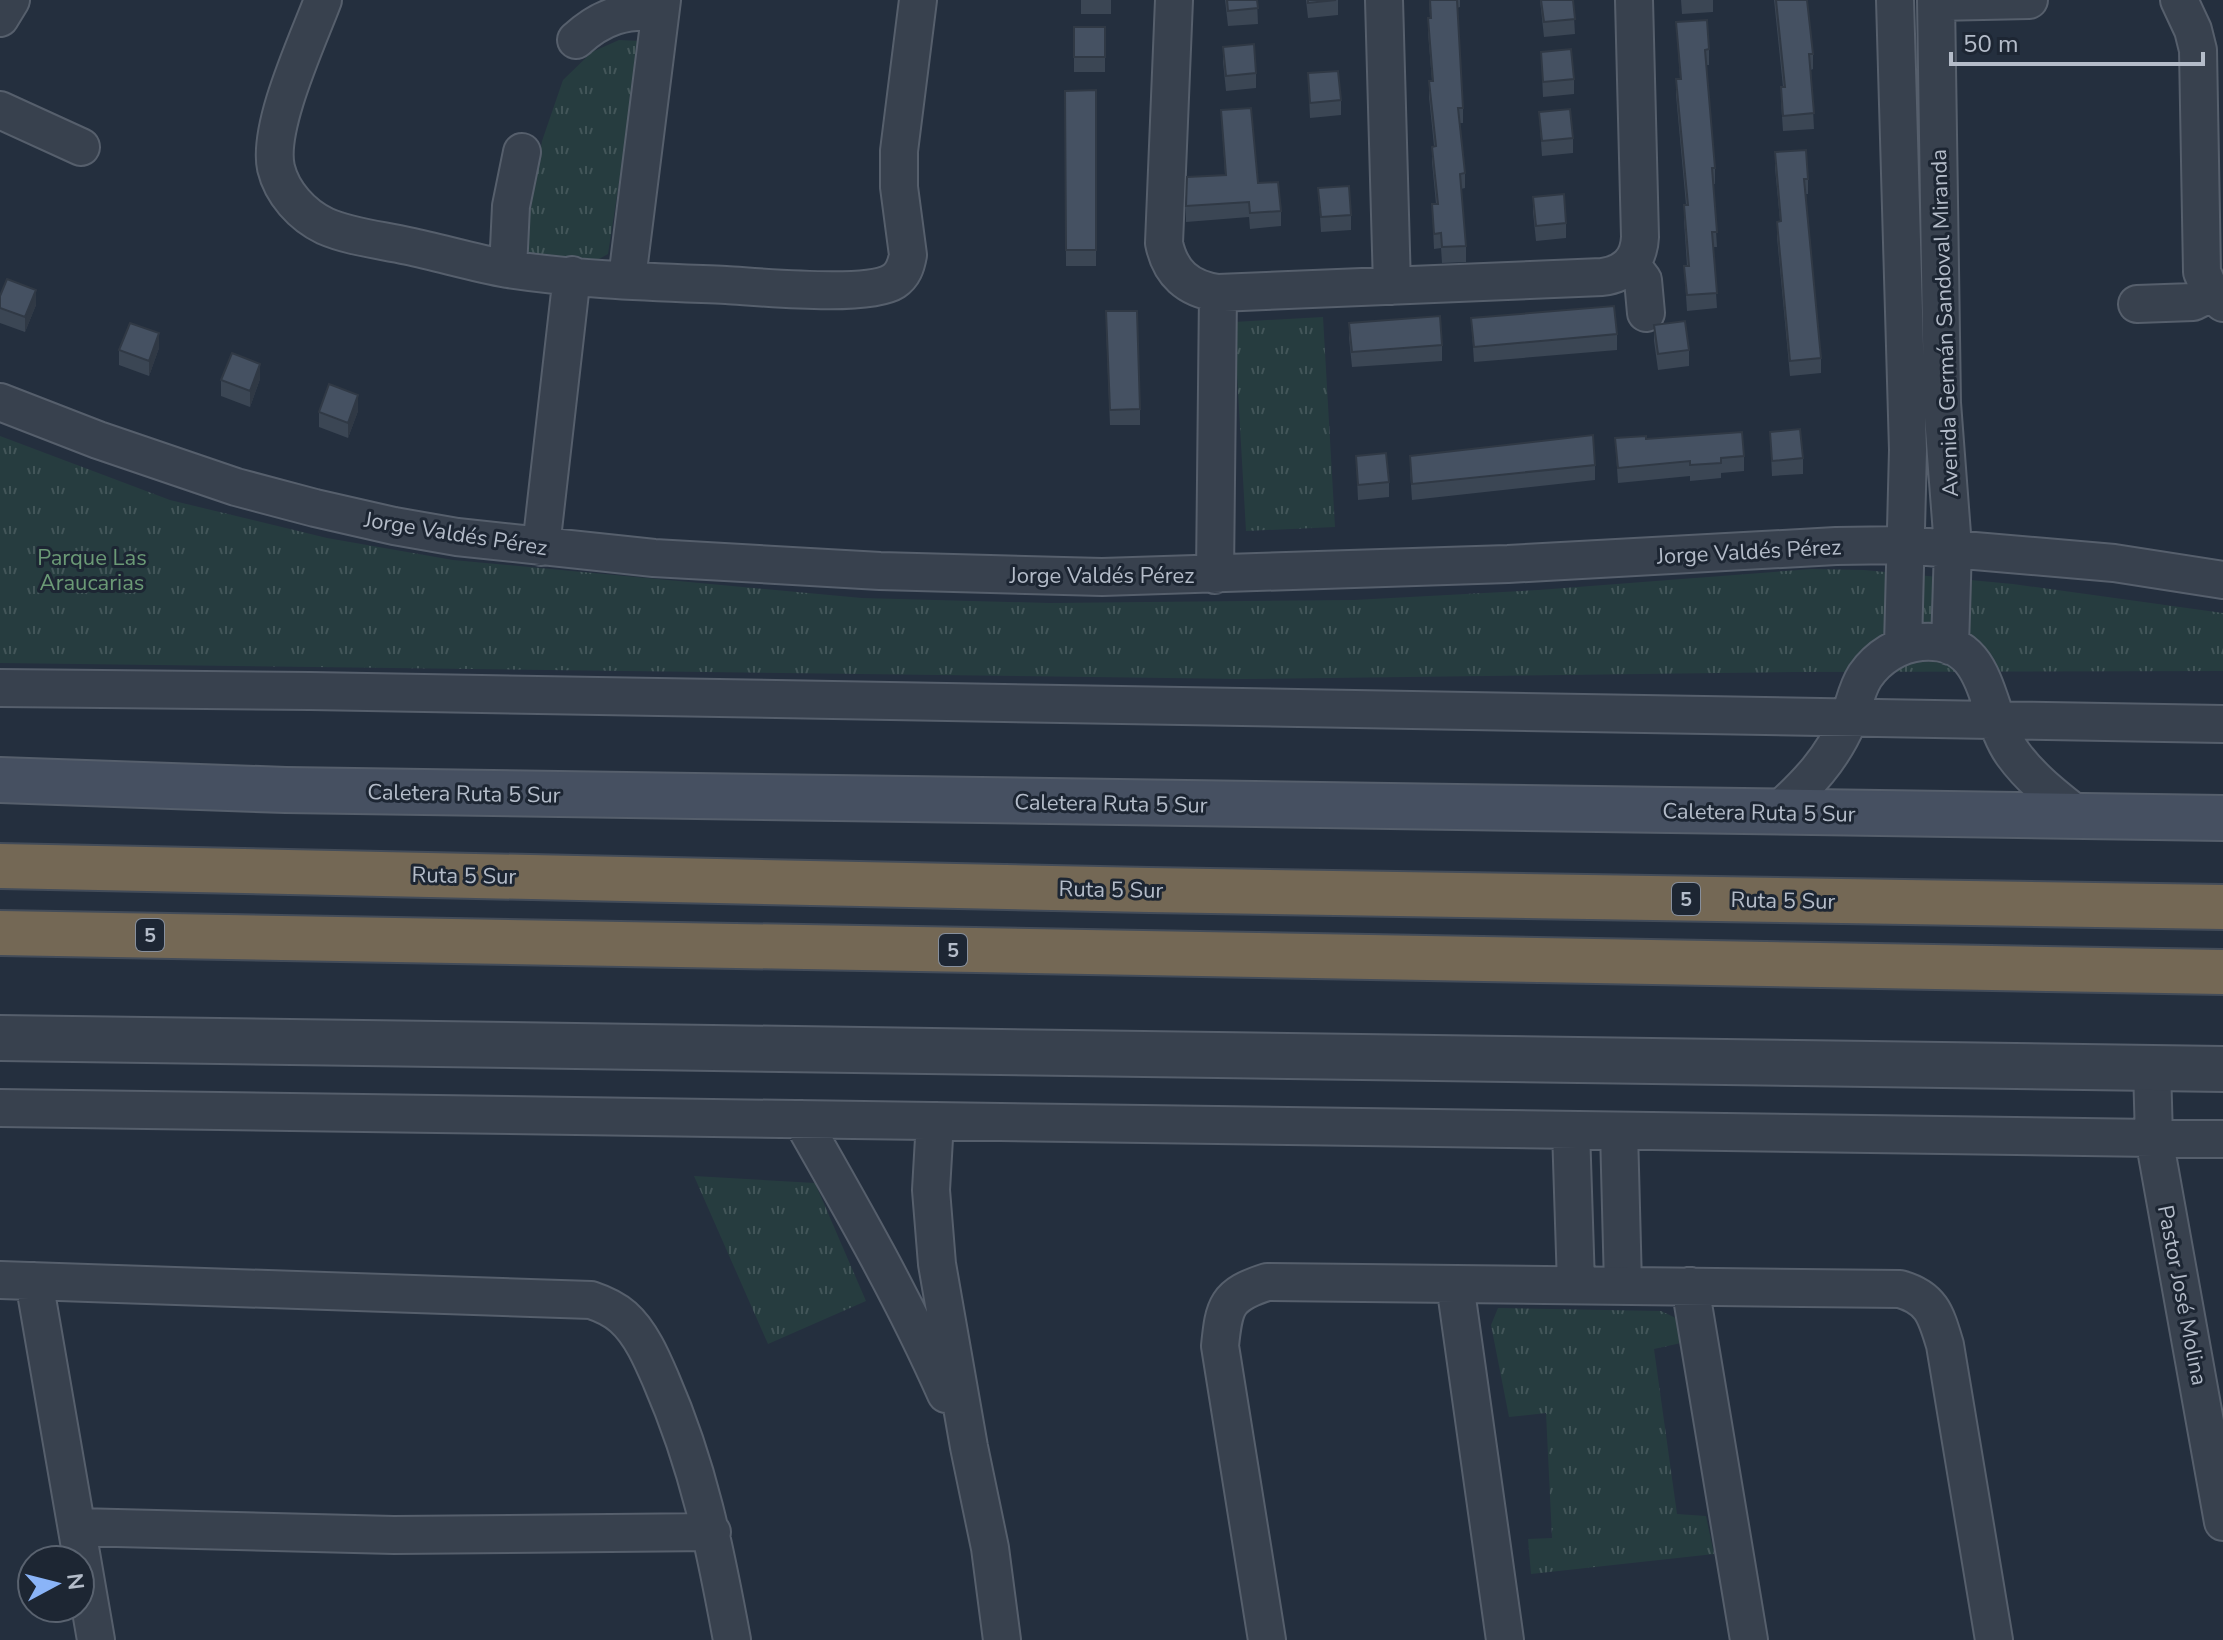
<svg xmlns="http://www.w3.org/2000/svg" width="2223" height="1640" font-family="'Nunito Sans',sans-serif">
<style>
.grass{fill:url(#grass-tufts)}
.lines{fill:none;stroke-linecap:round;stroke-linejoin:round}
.minor-casing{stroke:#565f6c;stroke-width:40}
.tertiary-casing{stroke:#565f6c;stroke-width:48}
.secondary-casing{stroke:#565f6c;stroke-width:48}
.motorway-casing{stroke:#434c59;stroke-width:48}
.minor{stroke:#38414e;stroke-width:36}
.tertiary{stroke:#38414e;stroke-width:44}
.secondary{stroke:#465061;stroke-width:44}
.motorway{stroke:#746855;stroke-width:44}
.wall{fill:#3b4654}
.shaded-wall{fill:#303945}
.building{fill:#455162;stroke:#303945;stroke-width:2}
.labels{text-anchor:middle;stroke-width:6;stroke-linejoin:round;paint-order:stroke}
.shield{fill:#1d2633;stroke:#878f9c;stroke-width:2}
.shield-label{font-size:20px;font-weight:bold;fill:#b4bcc9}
.street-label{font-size:22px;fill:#b4bcc9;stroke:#1d2633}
.park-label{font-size:22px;fill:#6b9a76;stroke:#1d2633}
</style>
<defs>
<pattern id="grass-tufts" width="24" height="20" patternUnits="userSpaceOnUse" patternTransform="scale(2)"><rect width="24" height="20" fill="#263c3f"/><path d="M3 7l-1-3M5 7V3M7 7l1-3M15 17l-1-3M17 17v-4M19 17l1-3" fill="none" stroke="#435659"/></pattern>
</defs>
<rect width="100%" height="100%" fill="#242f3e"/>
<!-- grass -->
<path class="grass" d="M 619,40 L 641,41 L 608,254 L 586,266 L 523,254 L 542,141 L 563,80 L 592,52 Z
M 1323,317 L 1335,527 L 1246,531 L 1234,322 Z
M 0,436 L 170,500 L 327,538 L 453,560 L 862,598 L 1049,603 L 1354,600 L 1538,590 L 1812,569 L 1864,570 L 2013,584 L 2223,613 L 2223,671 L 1793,672 L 1243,679 L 0,663 Z
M 694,1176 L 815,1183 L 866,1301 L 768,1344 Z
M 1498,1308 L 1661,1311 L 1680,1320 L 1681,1343 L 1654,1349 L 1677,1514 L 1706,1516 L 1714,1554 L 1531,1574 L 1528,1539 L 1552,1538 L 1546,1413 L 1509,1417 L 1491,1325 Z"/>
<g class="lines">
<!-- minor casing -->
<g class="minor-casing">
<path id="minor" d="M 323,0 C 308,40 267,127 276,168 C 282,193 302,215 325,226 C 350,237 381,240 408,246 C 441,253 475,263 508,269 C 579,280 654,282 726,285 C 760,287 868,298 894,281 C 903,275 906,266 908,255 L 899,187 L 899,151 L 918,0
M 1174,0 L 1164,243 C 1170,273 1188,289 1218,293 L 1602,277 C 1625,274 1639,261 1640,237 L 1634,0
M 1384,0 L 1392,286
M 1895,0 L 1908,450 L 1903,646
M 1936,0 L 1942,403 L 1953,547 L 1950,646
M 2179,0 L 2193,30 L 2198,50 L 2202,272 L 2211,293 L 2223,303
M 1936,2 L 2029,0
M 0,18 L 11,0
M 576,40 C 601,17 627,8 660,13
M 0,110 L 81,147
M 1631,264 L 1643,280 L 1646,313
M 508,269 L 511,206 L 522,152
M 627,279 L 662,0
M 2137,304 L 2193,302 L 2211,293
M 0,402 L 98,440 L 236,487 L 315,508 L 394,526 L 457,537 L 654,558 L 880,571 L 1102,577 L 1508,564 L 1836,546 L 1905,545 L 2114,563 L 2223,580
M 541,547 L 572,275
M 1215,575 L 1218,293
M 0,688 L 310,691 L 2223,724
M 1777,812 C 1807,785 1832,759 1848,721 C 1854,706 1856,690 1865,676 C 1878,657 1899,644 1921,642 C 1992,636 1983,712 2013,754 C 2031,779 2056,798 2080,817
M 2152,1068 L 2154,1138 L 2223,1522
M 0,1108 L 2223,1139
M 801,1119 C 853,1210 904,1299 946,1394
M 935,1121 L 931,1190 L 937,1264 L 969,1447 L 990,1548 L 1002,1640
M 1571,1130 L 1576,1284
M 1619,1131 L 1623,1285
M 0,1280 L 591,1300 C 603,1304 614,1309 623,1317 C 641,1333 652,1359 661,1380 C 699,1467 715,1548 732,1640
M 34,1281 L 96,1640
M 1455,1284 L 1505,1640
M 1690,1286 L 1749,1640
M 77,1527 L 394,1535 L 712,1532
M 1267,1640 L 1220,1346 C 1224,1306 1226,1295 1267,1282 L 1900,1289 C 1932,1298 1936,1315 1945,1345 L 1994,1640"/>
</g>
<!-- tertiary casing -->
<g class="tertiary-casing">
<path id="tertiary" d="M 0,1038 L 2223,1069"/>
</g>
<!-- secondary casing -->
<g class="secondary-casing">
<path id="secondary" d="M 0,780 L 286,790 L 2223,818"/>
</g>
<!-- motorway casing -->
<g class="motorway-casing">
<path id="motorway" d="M 0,866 L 1149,890 L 2223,907
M 0,933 L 2223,972"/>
</g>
<!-- minor -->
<use href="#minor" class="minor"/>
<!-- tertiary -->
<use href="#tertiary" class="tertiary"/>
<!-- secondary -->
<use href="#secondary" class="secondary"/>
<!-- motorway -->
<use href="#motorway" class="motorway"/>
</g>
<!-- wall -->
<path class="wall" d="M 1081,0 L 1111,0 L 1111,14 L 1081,14 Z
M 1225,0 L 1257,0 L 1258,24 L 1228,26 Z
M 1306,0 L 1338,0 L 1338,15 L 1308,18 Z
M 1429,0 L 1460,0 L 1460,7 L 1457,8 L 1463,108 L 1463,123 L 1460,123 L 1465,173 L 1465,188 L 1461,189 L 1466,246 L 1466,262 L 1442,263 L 1441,248 L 1434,249 L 1432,204 L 1436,204 L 1432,162 L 1432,147 L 1434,146 L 1429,97 L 1429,81 L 1432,81 L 1428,33 L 1428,18 L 1430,18 Z
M 1540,0 L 1573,0 L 1575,34 L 1544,37 Z
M 1681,0 L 1713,0 L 1713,12 L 1682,14 Z
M 1774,0 L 1807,0 L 1813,54 L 1813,69 L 1811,70 L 1814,129 L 1783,131 L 1781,102 L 1781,87 L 1783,87 Z
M 1676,22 L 1709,49 L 1709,65 L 1706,65 L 1715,168 L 1715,184 L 1713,184 L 1717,247 L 1713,247 L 1717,308 L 1687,311 L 1684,266 L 1687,266 L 1684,221 L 1684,205 L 1686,205 L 1676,95 L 1676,79 L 1680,79 Z
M 1074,27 L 1105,27 L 1105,72 L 1074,72 Z
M 1223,47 L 1256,73 L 1256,88 L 1226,91 L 1223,62 Z
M 1541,52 L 1574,79 L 1574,94 L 1543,97 Z
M 1308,73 L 1341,100 L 1341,115 L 1310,118 Z
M 1096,90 L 1096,266 L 1066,266 L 1065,91 Z
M 1221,110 L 1258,183 L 1281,211 L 1281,226 L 1250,229 L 1249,217 L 1186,222 L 1186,206 L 1225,175 Z
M 1539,112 L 1573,138 L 1573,153 L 1542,156 Z
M 1775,152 L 1808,179 L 1808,194 L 1806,194 L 1821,358 L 1821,373 L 1790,376 L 1777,237 L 1777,222 L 1780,221 L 1775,168 Z
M 1318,188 L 1351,215 L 1351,230 L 1321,232 Z
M 1533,197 L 1566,223 L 1566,238 L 1536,241 L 1533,212 Z
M 0,296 L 36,305 L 25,332 L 0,323 Z
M 1471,318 L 1617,334 L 1617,350 L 1474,362 Z
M 1349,323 L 1442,345 L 1442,361 L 1352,367 L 1349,338 Z
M 1654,325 L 1689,350 L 1689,366 L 1658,370 L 1654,341 Z
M 1106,327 L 1140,409 L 1140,425 L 1110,425 Z
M 159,348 L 149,376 L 119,365 L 119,350 Z
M 260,379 L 250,407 L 221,396 L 221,380 Z
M 358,411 L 348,438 L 319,427 L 319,412 Z
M 1770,432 L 1803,458 L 1803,474 L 1772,476 Z
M 1615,438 L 1646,439 L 1744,456 L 1744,471 L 1721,473 L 1721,478 L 1690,481 L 1690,476 L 1618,483 Z
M 1356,456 L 1389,482 L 1389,497 L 1358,500 Z
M 1410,456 L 1595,465 L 1595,480 L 1412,500 L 1410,471 Z"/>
<!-- shaded-wall -->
<path class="shaded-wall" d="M 36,290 L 36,305 L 25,332 L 25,317 Z
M 159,333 L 159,348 L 149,376 L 149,361 Z
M 260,364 L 260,379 L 250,407 L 250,391 Z
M 358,395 L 358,411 L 348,438 L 348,423 Z"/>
<!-- building -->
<path class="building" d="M 1227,0 L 1257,0 L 1258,8 L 1228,11 Z
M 1308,0 L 1336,0 L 1308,3 Z
M 1430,0 L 1457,0 L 1463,108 L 1458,108 L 1465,173 L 1460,174 L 1466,246 L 1442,247 L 1441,233 L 1434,234 L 1432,204 L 1438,204 L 1432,147 L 1436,146 L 1429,81 L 1433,81 L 1428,18 L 1431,18 Z
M 1541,0 L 1573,0 L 1575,19 L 1544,22 Z
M 1776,0 L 1807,0 L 1813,54 L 1809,54 L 1814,113 L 1783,116 L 1781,87 L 1785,87 Z
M 1707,20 L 1709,49 L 1705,50 L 1715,168 L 1712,168 L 1717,232 L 1712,232 L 1717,293 L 1687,295 L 1684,266 L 1689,266 L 1684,205 L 1688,205 L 1676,79 L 1681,79 L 1676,22 Z
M 1074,27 L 1105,27 L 1105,57 L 1074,57 Z
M 1254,44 L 1256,73 L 1226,76 L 1223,47 Z
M 1571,49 L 1574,79 L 1543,82 L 1541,52 Z
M 1338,71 L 1341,100 L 1310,103 L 1308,73 Z
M 1096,90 L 1096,250 L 1066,250 L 1065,91 Z
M 1251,108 L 1258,183 L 1278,182 L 1281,211 L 1250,213 L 1249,202 L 1186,206 L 1187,177 L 1226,175 L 1221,110 Z
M 1570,109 L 1573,138 L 1542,141 L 1539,112 Z
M 1806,150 L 1808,179 L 1804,179 L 1821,358 L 1790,361 L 1777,222 L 1781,221 L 1775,152 Z
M 1349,186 L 1351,215 L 1321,217 L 1318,188 Z
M 1564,194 L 1566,223 L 1536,226 L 1533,197 Z
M 7,279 L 36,290 L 25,317 L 0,308 L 0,296 Z
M 1614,306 L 1617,334 L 1474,347 L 1471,318 Z
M 1106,311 L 1137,311 L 1140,409 L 1110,410 Z
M 1440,316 L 1442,345 L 1352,352 L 1349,323 Z
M 1685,321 L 1689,350 L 1658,354 L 1654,325 Z
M 130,323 L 159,333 L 149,361 L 119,350 Z
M 232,353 L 260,364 L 250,391 L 221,380 Z
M 329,384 L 358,395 L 348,423 L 319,412 Z
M 1800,429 L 1803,458 L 1772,461 L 1770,432 Z
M 1742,432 L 1744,456 L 1721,458 L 1721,463 L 1690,465 L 1690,461 L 1618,468 L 1615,438 L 1646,436 L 1646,439 Z
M 1593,435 L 1595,465 L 1412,484 L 1410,456 Z
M 1386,453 L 1389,482 L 1358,485 L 1356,456 Z"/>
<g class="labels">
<!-- shield labels -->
<g class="shield">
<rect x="1672" y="883" width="28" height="32" rx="6"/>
<rect x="136" y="919" width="28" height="32" rx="6"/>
<rect x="939" y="934" width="28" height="32" rx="6"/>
</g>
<g class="shield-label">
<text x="1686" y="906">5</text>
<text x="150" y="942">5</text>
<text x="953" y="957">5</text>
</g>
<!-- street labels -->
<g class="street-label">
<text transform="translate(1944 323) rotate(-92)" y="8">Avenida Germán Sandoval Miranda</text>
<text transform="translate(456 533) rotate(9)" y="8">Jorge Valdés Pérez</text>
<text transform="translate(1749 551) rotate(-3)" y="8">Jorge Valdés Pérez</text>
<text x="1102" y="583">Jorge Valdés Pérez</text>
<text transform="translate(464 793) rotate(1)" y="8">Caletera Ruta 5 Sur</text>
<text transform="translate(1111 803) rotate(1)" y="8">Caletera Ruta 5 Sur</text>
<text transform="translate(1759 812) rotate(1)" y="8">Caletera Ruta 5 Sur</text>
<text transform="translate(464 875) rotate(1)" y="8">Ruta 5 Sur</text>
<text transform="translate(1111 889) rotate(1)" y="8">Ruta 5 Sur</text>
<text transform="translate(1783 900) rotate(1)" y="8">Ruta 5 Sur</text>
<text transform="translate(2183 1295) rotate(79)" y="8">Pastor José Molina</text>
</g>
<!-- park labels -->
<g class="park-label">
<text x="92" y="565">Parque Las<tspan x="92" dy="25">Araucarias</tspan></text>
</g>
</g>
<!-- north arrow -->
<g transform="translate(56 1584) rotate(83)"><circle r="38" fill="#1d2633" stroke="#59626f" stroke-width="2"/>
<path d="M0-6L14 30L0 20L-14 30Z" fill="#8ab4f8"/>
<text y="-12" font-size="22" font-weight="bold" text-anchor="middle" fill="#b4bcc9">N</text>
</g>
<!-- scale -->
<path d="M1951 52v12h252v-12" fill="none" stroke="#b4bcc9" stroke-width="4"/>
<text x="1963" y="52" font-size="24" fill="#b4bcc9" stroke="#1d2633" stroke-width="6" paint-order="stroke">50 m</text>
</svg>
